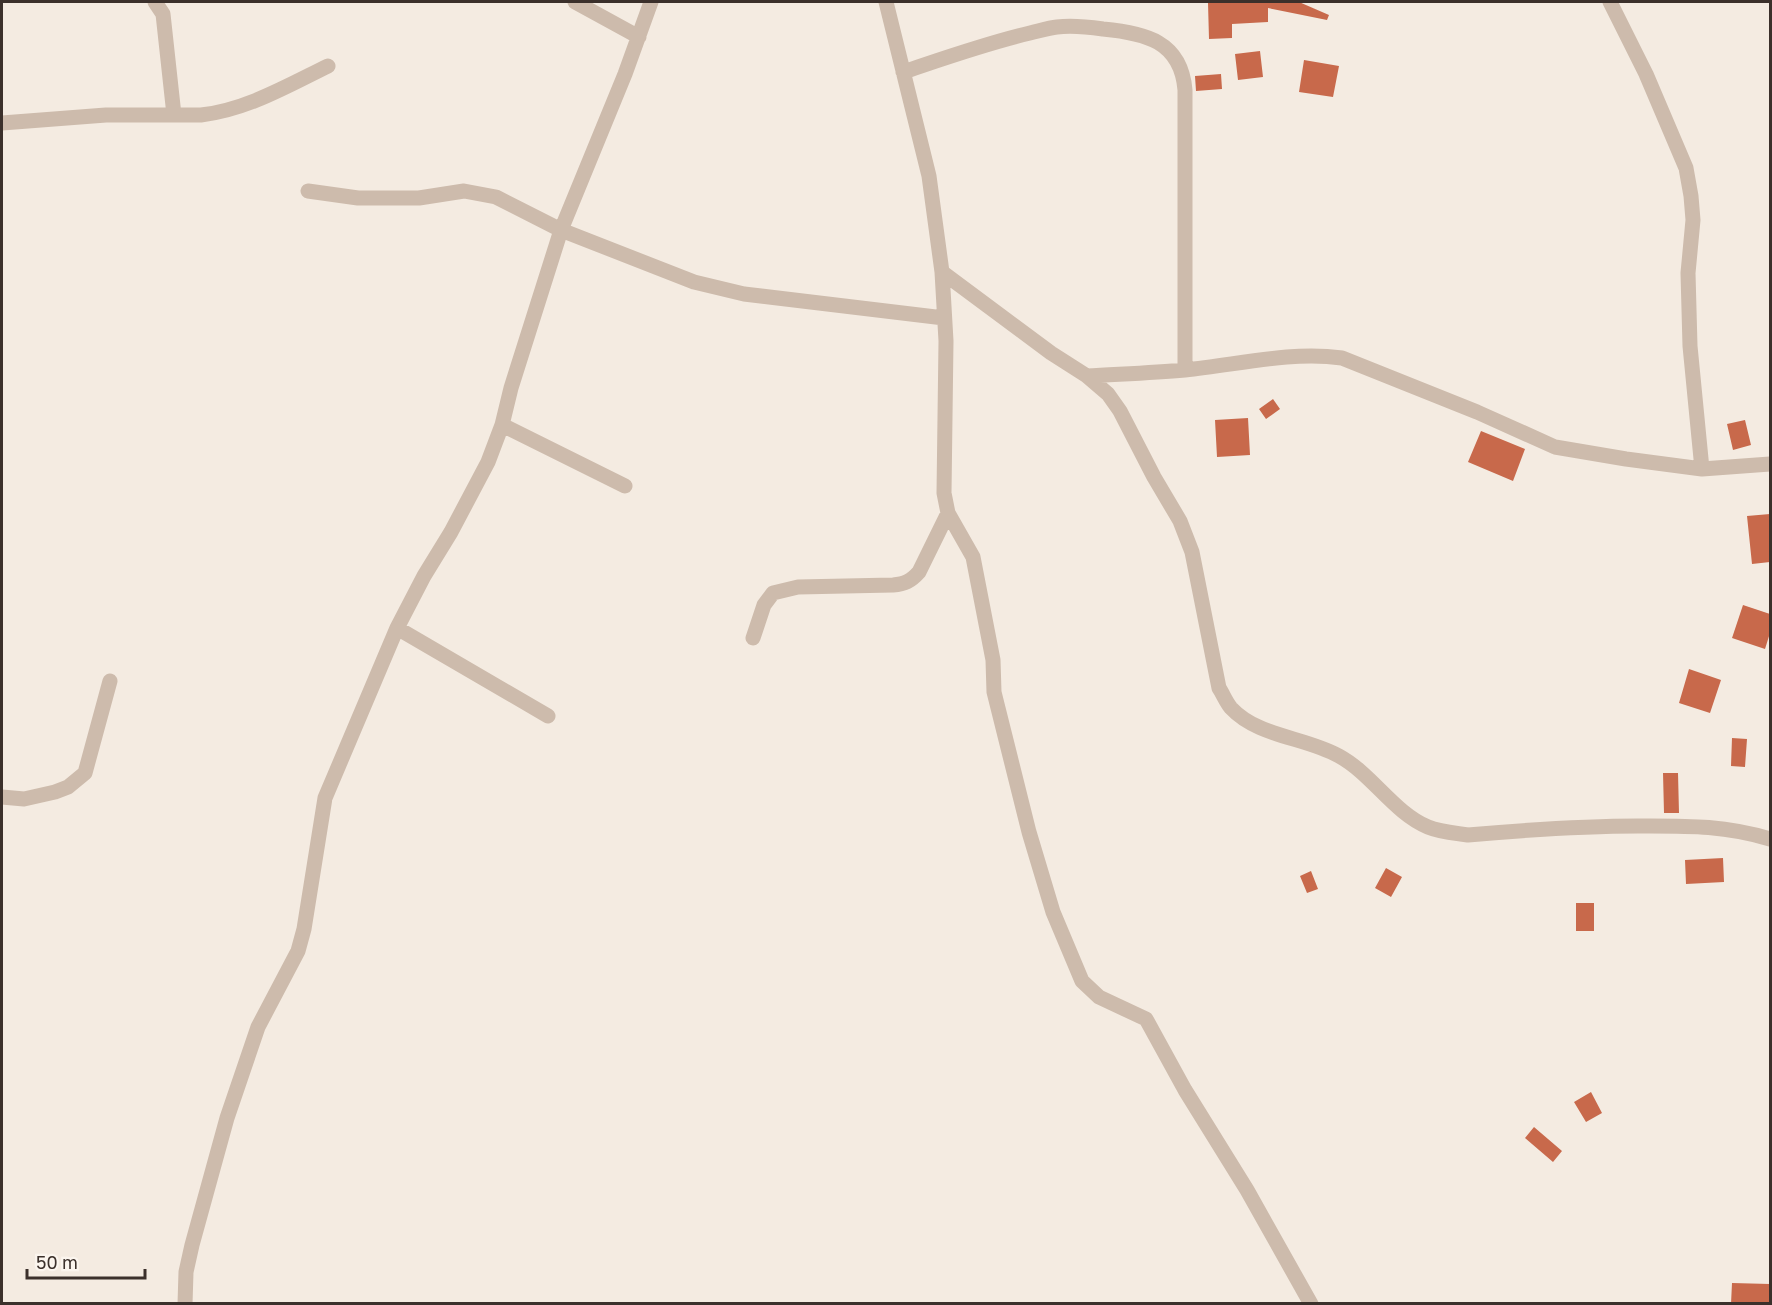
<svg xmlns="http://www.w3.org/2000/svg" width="1772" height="1305" font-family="'Golos Text',sans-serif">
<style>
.building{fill:#c8694b}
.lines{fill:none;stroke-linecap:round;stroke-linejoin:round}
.minor{stroke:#cdbbac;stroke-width:15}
</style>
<rect width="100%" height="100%" fill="#f4ebe1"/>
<!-- building -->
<path class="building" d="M 1251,2 L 1299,2 L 1329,15 L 1327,20 L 1268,8 L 1268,22 L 1232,24 L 1232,38 L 1209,39 L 1208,3 Z
M 1260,51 L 1263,77 L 1238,80 L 1235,54 Z
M 1304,60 L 1339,66 L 1333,97 L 1299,92 Z
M 1221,74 L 1222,89 L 1196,91 L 1195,76 Z
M 1273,399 L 1280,409 L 1266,419 L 1259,409 Z
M 1248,418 L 1250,455 L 1217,457 L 1215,420 Z
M 1745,420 L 1751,445 L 1733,450 L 1727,424 Z
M 1481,431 L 1525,449 L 1513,481 L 1468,462 Z
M 1770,514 L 1770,562 L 1752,564 L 1747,516 Z
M 1743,605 L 1770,614 L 1770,633 L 1765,649 L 1732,638 Z
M 1689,669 L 1721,680 L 1710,713 L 1679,703 Z
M 1732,738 L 1747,739 L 1745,767 L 1731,766 Z
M 1663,773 L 1678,773 L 1679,813 L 1664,813 Z
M 1723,858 L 1724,882 L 1686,884 L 1685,860 Z
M 1386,868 L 1402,877 L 1391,897 L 1375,888 Z
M 1311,871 L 1318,889 L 1307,893 L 1300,876 Z
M 1576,903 L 1594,903 L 1594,931 L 1576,931 Z
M 1591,1092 L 1602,1113 L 1586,1122 L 1574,1102 Z
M 1534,1127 L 1562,1151 L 1553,1162 L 1525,1138 Z
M 1732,1283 L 1770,1284 L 1770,1304 L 1731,1304 Z"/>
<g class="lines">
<!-- minor -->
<path class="minor" d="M 155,2 L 163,14 L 174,115
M 575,2 L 639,37
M 886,2 L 929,176 L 942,272 L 946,341 L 944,493 L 948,513 L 973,557 L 993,660 L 994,692 L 1029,832 L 1053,912 L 1082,981 L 1099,997 L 1146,1019 L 1185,1090 L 1247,1190 L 1311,1304
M 1610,2 L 1646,74 L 1686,168 L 1691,196 L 1693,220 L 1688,273 L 1690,346 L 1702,469
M 903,72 C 945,58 987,43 1030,33 C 1039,31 1048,28 1057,27 C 1072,25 1089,27 1103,29 C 1145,33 1181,41 1185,90 L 1185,370
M 2,123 L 106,115 L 201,115 C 246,110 287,86 328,66
M 308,191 L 358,198 L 419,198 L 464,191 L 496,197 L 561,230 L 694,282 L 744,294 L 944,318
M 942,272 L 1051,353 L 1087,376 L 1108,394 L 1120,411 L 1154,477 L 1180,521 L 1192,552 L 1219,688 C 1223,694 1226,702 1231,708 C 1258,737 1305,737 1339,756 C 1372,774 1394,813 1428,827 C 1440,832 1455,833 1468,835 C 1525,830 1582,826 1638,826 C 1687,826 1723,825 1770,839
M 1087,376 C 1120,374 1152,373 1185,370 C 1237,365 1289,351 1342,358 L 1477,412 L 1555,447 L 1626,459 L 1702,469 L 1770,464
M 502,425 L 625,486
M 397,628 L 548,716
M 753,638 L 764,605 L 773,593 L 798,587 L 893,585 C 905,584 911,581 919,572 L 948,513
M 2,797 L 24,799 L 55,792 L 68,787 L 85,773 L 110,681
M 185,1304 L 186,1272 L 192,1245 L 227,1118 L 258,1027 L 298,951 L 304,929 L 325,798 L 397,628 L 424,576 L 451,532 L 488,462 L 502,425 L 511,388 L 561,230 L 625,74 L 651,2"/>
</g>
<!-- border -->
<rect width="1772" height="1305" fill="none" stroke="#3b302b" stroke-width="6"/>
<!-- scale -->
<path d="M27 1269v9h118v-9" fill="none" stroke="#3b302b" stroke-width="3"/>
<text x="36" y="1269" font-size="18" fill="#3b302b" stroke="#fbf5ee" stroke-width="4.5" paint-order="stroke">50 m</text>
</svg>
